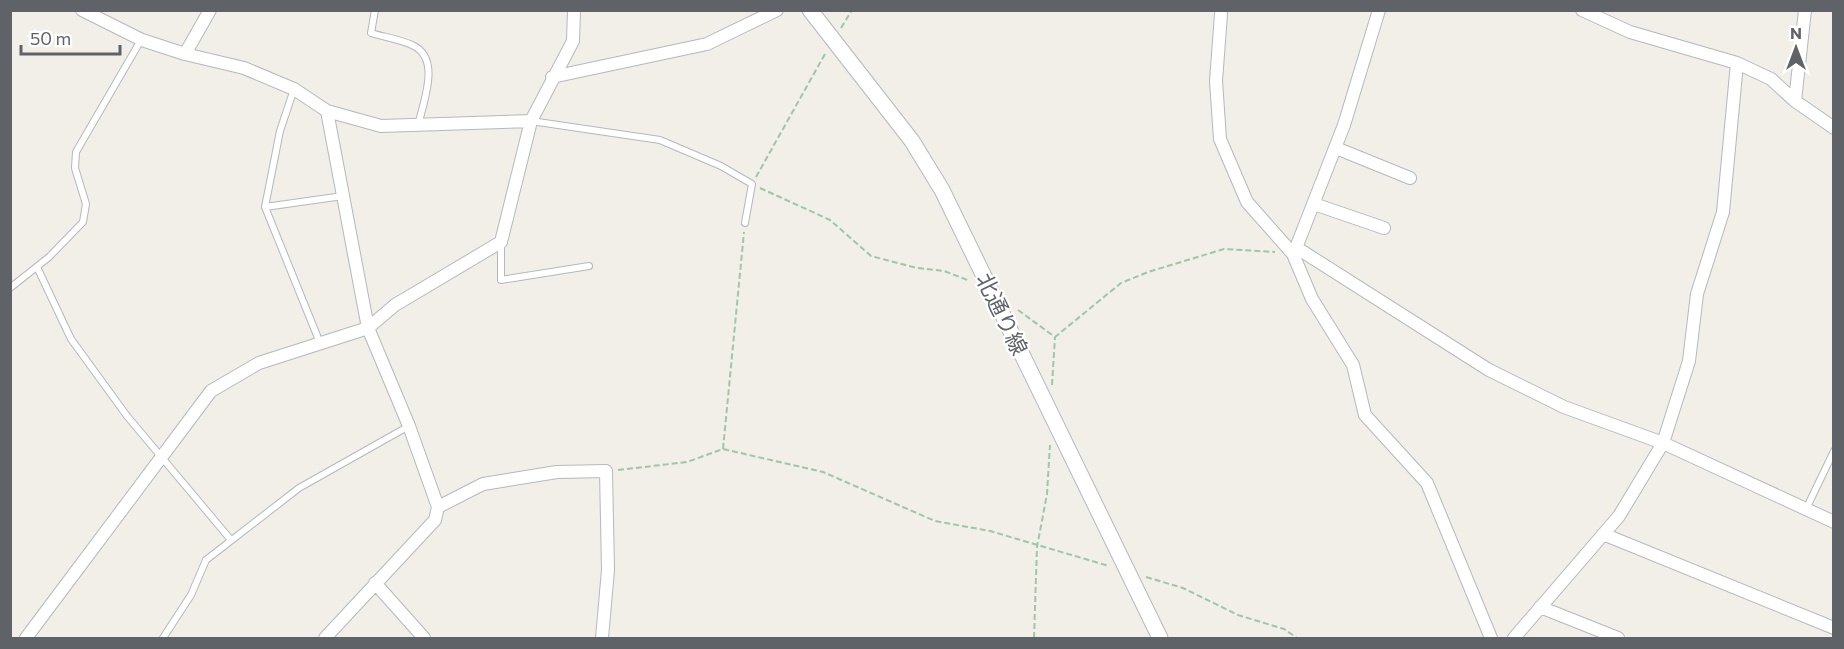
<svg xmlns="http://www.w3.org/2000/svg" width="1844" height="649" font-family="Commissioner,'Noto Sans JP',sans-serif">
<style>
.lines{fill:none;stroke-linecap:round;stroke-linejoin:round}
.service-casing{stroke:#b5b8bc;stroke-width:8}
.minor-casing{stroke:#b5b8bc;stroke-width:14}
.tertiary-casing{stroke:#b5b8bc;stroke-width:17}
.path{stroke:#9cc7a9;stroke-width:2;stroke-dasharray:6 3;stroke-linecap:butt}
.service{stroke:#fff;stroke-width:6}
.minor{stroke:#fff;stroke-width:12}
.tertiary{stroke:#fff;stroke-width:15}
.labels{text-anchor:middle;stroke-width:4.5;stroke-linejoin:round;paint-order:stroke}
.street-label{font-size:22px;fill:#5f6368;stroke:#fff}
</style>
<rect width="100%" height="100%" fill="#f1efe8"/>
<g class="lines">
<!-- service casing -->
<g class="service-casing">
<path id="service" d="M 375,10 L 371,33 C 384,37 399,39 412,45 C 442,58 423,102 418,126
M 531,121 L 660,140 L 721,166 L 752,184 L 745,223
M 265,207 L 280,131 L 294,89
M 501,242 L 501,280 L 589,266
M 37,267 L 71,339 L 127,416 L 231,540
M 10,288 L 49,257 L 83,222 L 86,204 L 75,168 L 76,152 L 141,40
M 320,343 L 265,207 L 343,196
M 1806,509 L 1834,451
M 163,638 L 191,595 L 206,560 L 299,488 L 409,426"/>
</g>
<!-- minor casing -->
<g class="minor-casing">
<path id="minor" d="M 82,10 L 142,40 L 185,54 L 244,68 L 294,89 L 327,111 L 381,126 L 531,121
M 1582,10 L 1630,32 L 1737,63 L 1771,79 L 1795,101 L 1834,128
M 1221,14 L 1216,81 L 1220,139 L 1247,202 L 1293,254 L 1312,299 L 1353,365 L 1365,415 L 1427,483 L 1491,638
M 185,54 L 210,10
M 552,77 L 707,44 L 777,10
M 1795,101 L 1805,10
M 1336,148 L 1410,178
M 1314,204 L 1384,228
M 1297,248 L 1489,370 L 1564,407 L 1663,443 L 1834,522
M 1294,253 L 1344,125 L 1379,10
M 438,507 L 483,484 L 557,472 L 606,471 L 608,570 L 602,638
M 1603,534 L 1834,628
M 375,583 L 424,638
M 1540,607 L 1618,638
M 26,638 L 211,391 L 259,363 L 368,328 L 395,305 L 501,242 L 531,121 L 573,41 L 574,10
M 325,638 L 435,520 L 438,507 L 409,426 L 368,328 L 327,111
M 1514,638 L 1619,516 L 1663,443 L 1689,361 L 1697,294 L 1723,212 L 1737,63"/>
</g>
<!-- tertiary casing -->
<g class="tertiary-casing">
<path id="tertiary" d="M 810,10 L 912,141 L 942,190 L 1160,638"/>
</g>
<!-- path -->
<path class="path" d="M 841,28 L 852,10
M 756,177 L 825,54
M 760,188 L 830,220 L 871,256 L 917,268 L 944,271 L 970,281
M 1018,310 L 1055,337 L 1121,283 L 1148,272 L 1224,249 L 1275,252
M 1052,385 L 1055,337
M 723,449 L 744,232
M 618,470 L 687,462 L 723,449 L 823,472 L 935,521 L 990,531 L 1109,566
M 1146,577 L 1183,588 L 1238,615 L 1284,629 L 1297,638
M 1034,638 L 1037,547 L 1047,494 L 1050,445"/>
<!-- service -->
<use href="#service" class="service"/>
<!-- minor -->
<use href="#minor" class="minor"/>
<!-- tertiary -->
<use href="#tertiary" class="tertiary"/>
</g>
<g class="labels">
<!-- street labels -->
<g class="street-label">
<text transform="translate(1002 314) rotate(64)" y="8">北通り線</text>
</g>
</g>
<!-- border -->
<rect width="1844" height="649" fill="none" stroke="#5f6368" stroke-width="24"/>
<!-- north arrow -->
<g transform="translate(1796 48)" stroke="#ffffff" stroke-width="4.5" paint-order="stroke">
<path d="M0-4.5L10 22L0 15L-10 22Z" fill="#5f6368"/>
<text y="-9" font-size="16" font-weight="bold" text-anchor="middle" fill="#5f6368">N</text>
</g>
<!-- scale -->
<path d="M21 45v9h99v-9" fill="none" stroke="#5f6368" stroke-width="3"/>
<text x="30" y="45" font-size="18" fill="#5f6368" stroke="#ffffff" stroke-width="4.5" paint-order="stroke">50 m</text>
</svg>
